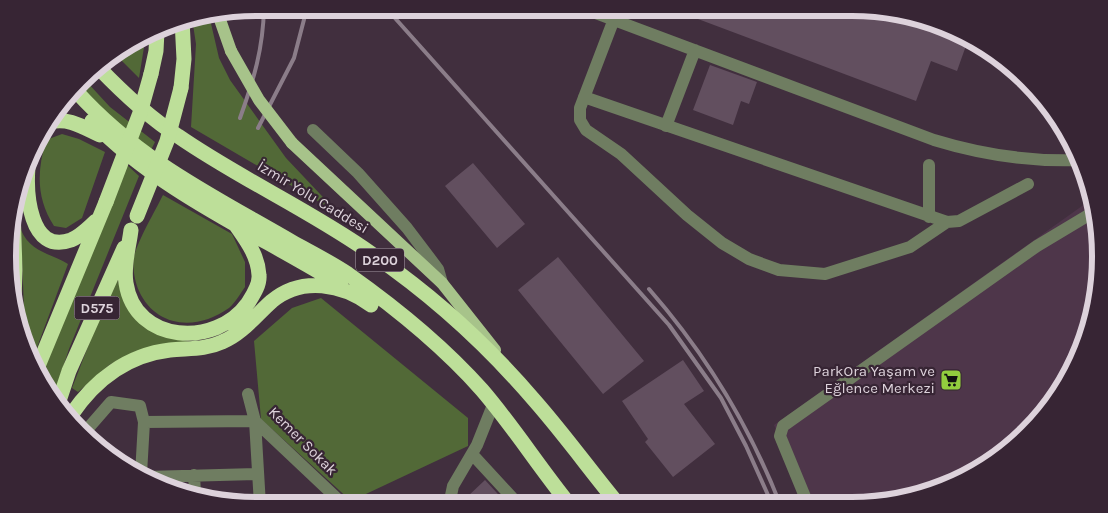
<svg xmlns="http://www.w3.org/2000/svg" width="1108" height="513" font-family="Karla,sans-serif">
<style>
.built{fill:#4e364a}
.green{fill:#526937}
.building{fill:#624f5f}
.lines{fill:none;stroke-linecap:round;stroke-linejoin:round}
.minor{stroke:#6f7d61;stroke-width:12}
.major{stroke:#a7c38a;stroke-width:12}
.highway{stroke:#bddf99;stroke-width:15}
.rail{stroke:#8b7d89;stroke-width:4}
.major-bridge{stroke:#a7c38a;stroke-width:12}
.highway-bridge{stroke:#bddf99;stroke-width:15}
.labels{text-anchor:middle;stroke-width:4.5;stroke-linejoin:round;paint-order:stroke}
.shield{fill:#372534;stroke:#ab9ea9;stroke-width:1}
.shield-label{font-size:14px;font-weight:bold;fill:#ddd2db}
.street-label{font-size:15px;fill:#ddd2db;stroke:#372534}
.poi-label{font-size:15px;fill:#ddd2db;stroke:#372534;text-anchor:end}
.rim{fill:none;stroke:#ddd2db;stroke-width:6}
</style>
<rect width="100%" height="100%" fill="#412f3e"/>
<!-- built -->
<path class="built" d="M 1089,201 L 1100,257 L 1081,352 L 1049,408 L 1003,454 L 947,487 L 884,503 L 807,504 L 774,425 Z"/>
<!-- green -->
<path class="green" d="M 209,15 L 219,58 L 230,80 L 286,158 L 338,213 L 191,127 L 196,44 L 192,18 Z
M 144,38 L 145,41 L 139,78 L 115,54 Z
M 86,81 L 110,107 L 155,142 L 151,150 L 113,123 L 81,86 Z
M 62,134 L 79,139 L 105,152 L 82,218 L 66,228 L 54,226 C 36,198 37,171 46,140 Z
M 126,164 L 139,176 L 69,349 L 54,394 L 41,377 Z
M 163,195 L 232,234 L 245,262 L 245,287 C 240,294 235,303 229,308 C 197,331 156,328 139,291 C 135,282 132,268 134,257 C 137,242 155,211 163,195 Z
M 21,230 C 30,252 50,253 68,264 L 32,361 L 22,329 L 24,310 Z
M 116,274 C 130,323 141,329 189,342 L 134,352 L 109,365 L 78,392 L 72,388 Z
M 321,298 L 468,418 L 468,446 L 351,501 L 261,419 L 254,341 L 292,308 Z"/>
<!-- building -->
<path class="building" d="M 693,8 L 852,8 L 947,27 L 968,40 L 957,71 L 931,61 L 916,101 L 690,16 Z
M 710,65 L 757,82 L 749,104 L 741,101 L 733,125 L 693,110 Z
M 473,163 L 525,224 L 497,248 L 445,186 Z
M 558,257 L 644,361 L 603,394 L 518,290 Z
M 683,360 L 704,391 L 684,404 L 715,444 L 673,477 L 645,442 L 648,439 L 622,401 Z
M 485,480 L 508,505 L 474,505 L 467,497 Z"/>
<g class="lines">
<!-- minor -->
<path class="minor" d="M 582,8 L 934,140 C 983,155 1030,162 1081,160
M 614,19 L 580,108 L 580,120 L 586,130 L 621,154 L 687,215 L 722,243 L 749,259 L 779,270 L 825,274 L 910,247 L 947,222
M 584,97 L 947,222 L 959,221 L 1028,184
M 666,126 L 695,50
M 313,130 L 358,173 L 407,228 L 438,269 L 442,283
M 929,165 L 929,217
M 248,394 L 255,421 L 344,505
M 144,422 L 255,421 L 260,505
M 84,433 L 111,402 L 140,406 L 144,422 L 141,474
M 472,454 L 519,505
M 194,475 L 195,493
M 146,477 L 258,474
M 808,504 L 780,436 L 783,426 L 1037,246 L 1092,213
M 449,505 L 453,486 L 477,445 L 493,405"/>
<!-- major -->
<path class="major" d="M 218,14 L 231,51
M 292,143 L 442,283 L 495,350"/>
<!-- highway -->
<path class="highway" d="M 98,67 C 123,93 148,117 178,136 C 240,179 310,210 372,254 C 432,295 488,346 535,401 C 564,434 590,470 618,504
M 151,74 L 156,51 L 157,31
M 181,88 L 184,59 L 182,20
M 76,91 C 139,161 213,196 292,242 C 310,252 330,262 348,274 C 396,308 443,346 482,390 C 513,426 539,467 569,504
M 92,121 C 161,193 257,233 341,285
M 50,122 C 68,117 83,127 100,135
M 28,167 C 26,192 29,255 71,240 C 81,236 88,228 96,221
M 13,206 L 15,270 L 14,302
M 131,230 C 129,247 123,266 126,283 C 135,344 216,348 248,303 C 253,295 260,285 259,275 C 258,255 246,240 235,224
M 36,371 L 106,202
M 59,401 L 69,371 L 124,248
M 71,415 C 94,381 127,355 170,350 C 187,348 205,350 222,342 C 242,334 256,315 272,301 C 302,276 343,284 371,305"/>
<!-- rail -->
<path class="rail" d="M 386,8 L 669,325 L 721,398 L 746,446 L 772,504
M 240,118 C 254,79 263,49 264,8
M 258,128 L 294,58 L 307,8
M 649,289 C 705,353 749,425 780,504"/>
<!-- major-bridge -->
<path class="major-bridge" d="M 231,51 L 259,100 L 292,143"/>
<!-- highway-bridge -->
<path class="highway-bridge" d="M 106,202 L 140,113 L 151,74
M 137,216 L 167,141 L 181,88"/>
</g>
<!-- icons -->
<defs>
<g id="supermarket-square" transform="scale(1.125)"><rect x="-9" y="-9" width="18" height="18" rx="4" fill="#92cd3e" stroke="#372534"/><path d="M-6-5.5h2.5l.6 2H6L4.5 2H-2.5L-4.4-4H-6ZM-1.5 3.2a1.3 1.3 0 1 0 .1 0ZM3 3.2a1.3 1.3 0 1 0 .1 0Z" fill="#111"/></g>
</defs>
<g fill-rule="evenodd">
<use href="#supermarket-square" x="951" y="380"/>
</g>
<g class="labels">
<!-- shield labels -->
<g class="shield">
<rect x="356" y="248.5" width="48" height="23" rx="4"/>
<rect x="74.5" y="296.5" width="45" height="23" rx="4"/>
</g>
<g class="shield-label">
<text x="380" y="265">D200</text>
<text x="97" y="313">D575</text>
</g>
<!-- street labels -->
<g class="street-label">
<text transform="translate(313 197) rotate(31)" y="5">İzmir Yolu Caddesi</text>
<text transform="translate(303 441) rotate(45)" y="5">Kemer Sokak</text>
</g>
<!-- poi labels -->
<g class="poi-label">
<text x="935" y="376">ParkOra Yaşam ve<tspan x="935" dy="17">Eğlence Merkezi</tspan></text>
</g>
</g>
<!-- crop -->
<path d="M0 0H1108V513H0ZM256 16H852A240 240 0 0 1 1092 256V257A240 240 0 0 1 852 497H256A240 240 0 0 1 16 257V256A240 240 0 0 1 256 16Z" fill="#372534" fill-rule="evenodd"/>
<path class="rim" d="M256 16H852A240 240 0 0 1 1092 256V257A240 240 0 0 1 852 497H256A240 240 0 0 1 16 257V256A240 240 0 0 1 256 16Z"/>
</svg>
